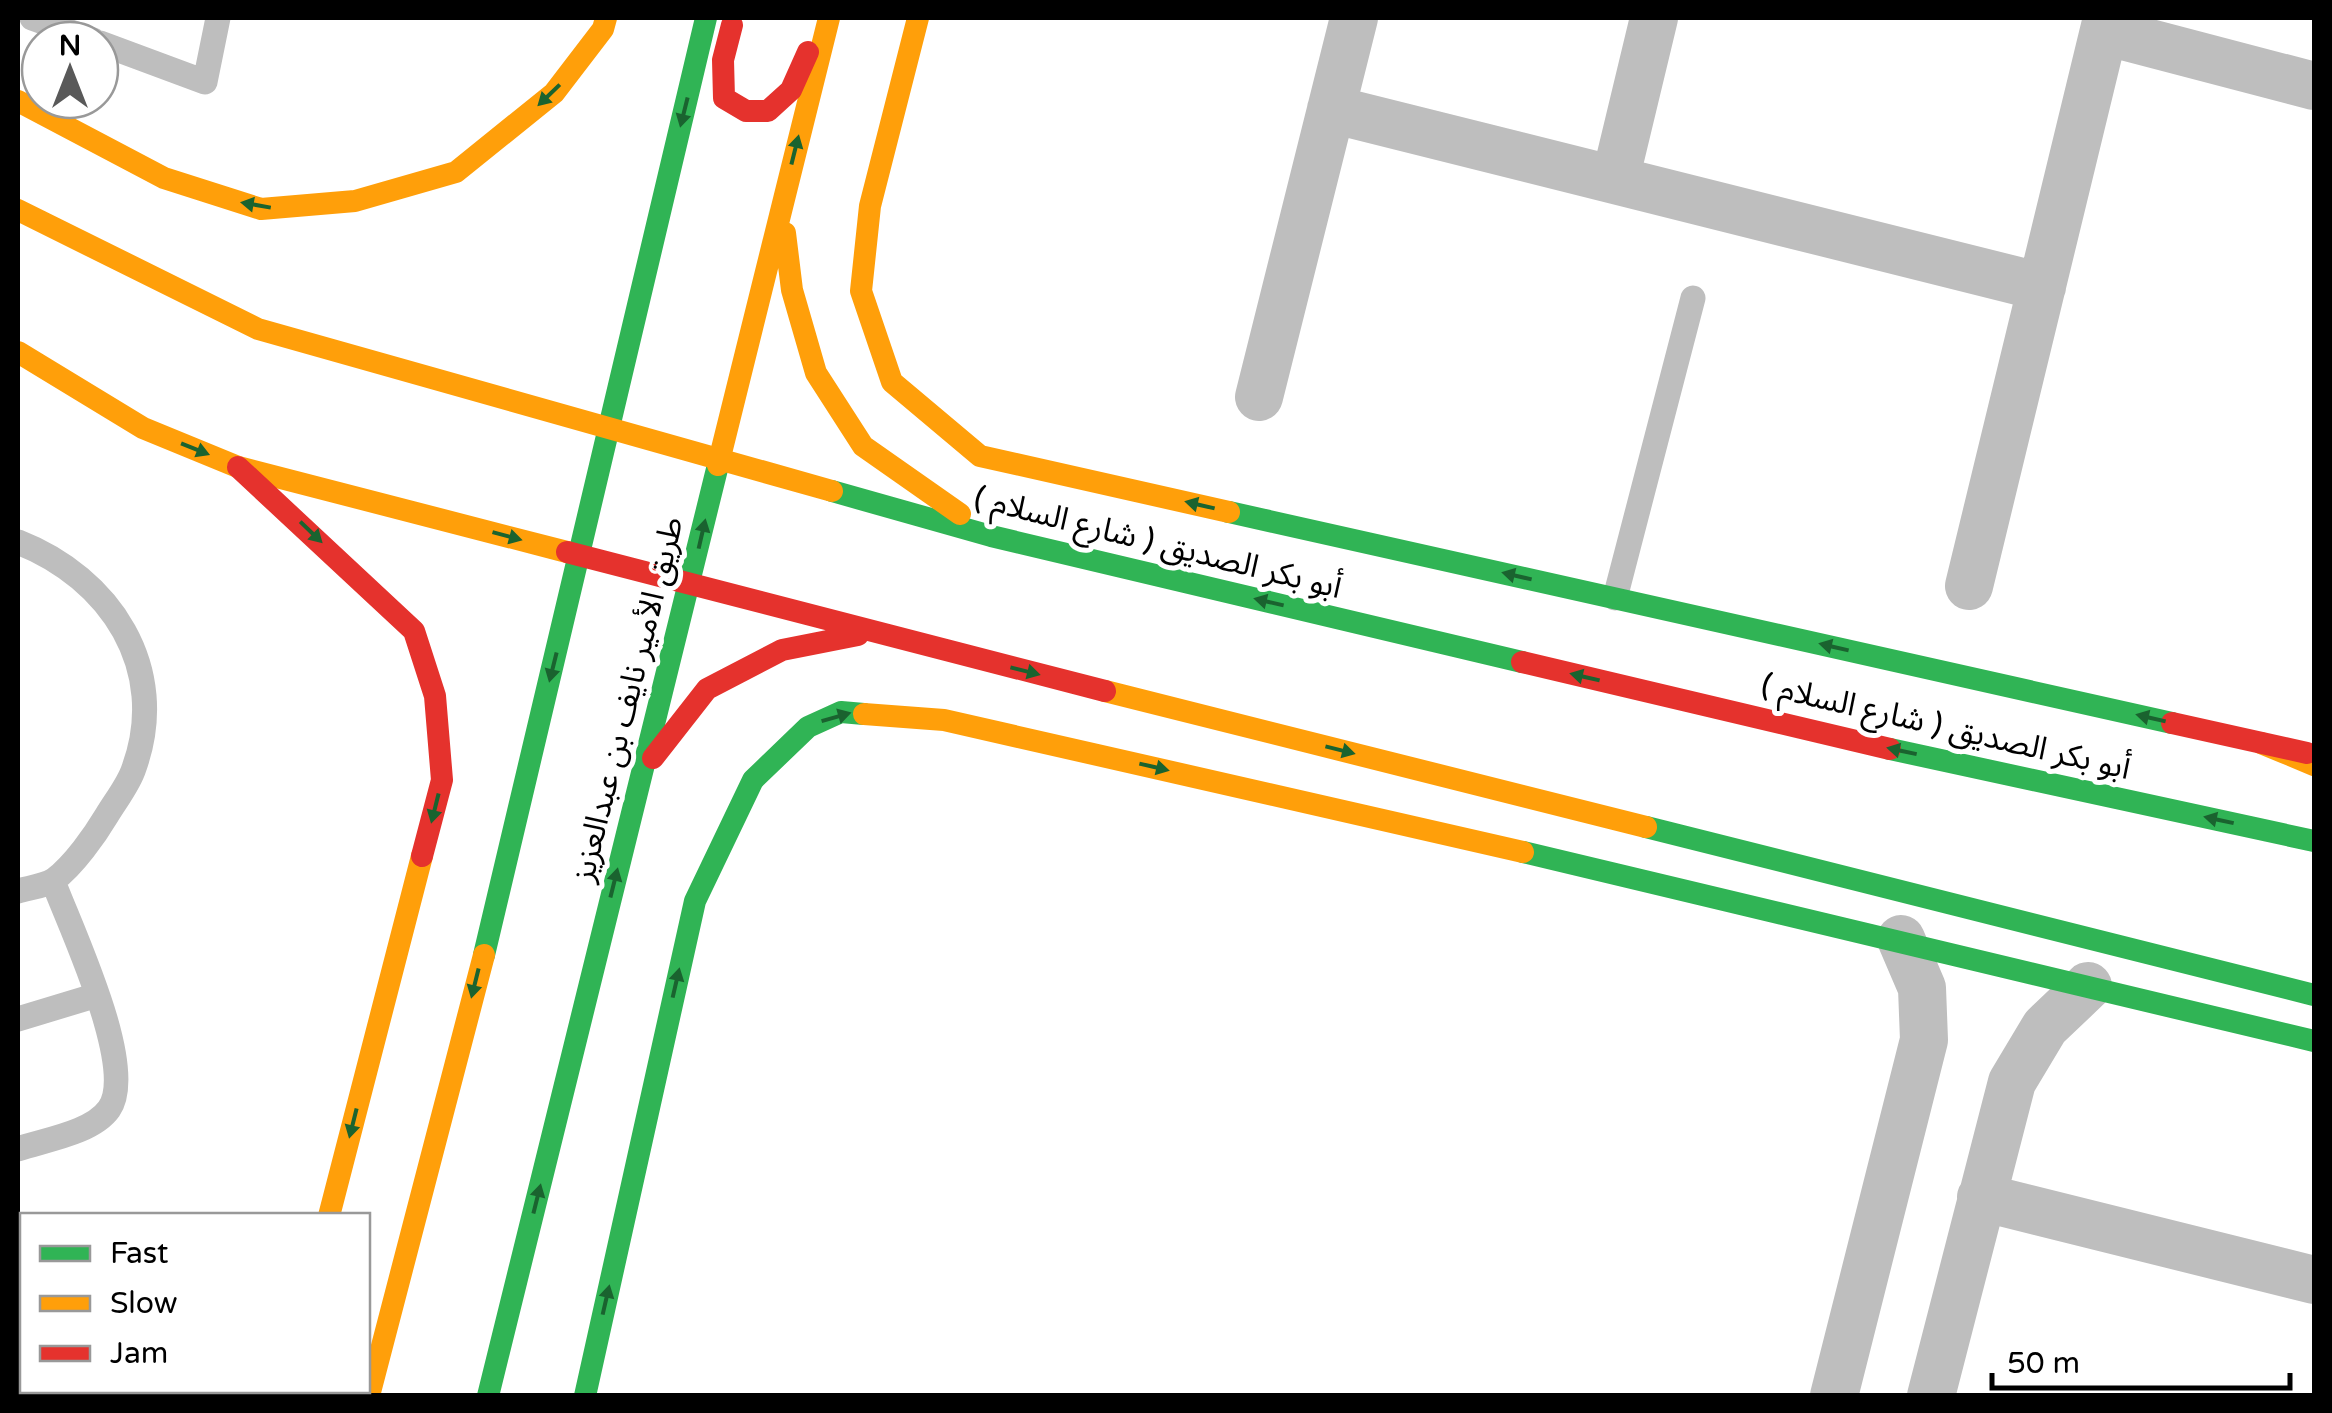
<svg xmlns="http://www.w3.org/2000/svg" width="2332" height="1413" font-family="'Varela Round','Noto Sans Arabic',sans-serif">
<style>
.building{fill:url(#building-hatch)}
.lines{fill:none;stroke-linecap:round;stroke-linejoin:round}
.lane{stroke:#bebebe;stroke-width:25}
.street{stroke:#bebebe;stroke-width:48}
.fast{stroke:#30b455;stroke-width:22}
.slow{stroke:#ff9f0a;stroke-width:22}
.jam{stroke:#e5322d;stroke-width:22}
.oneway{fill:#1a632f}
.labels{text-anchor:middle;stroke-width:10;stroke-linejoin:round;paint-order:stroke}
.street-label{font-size:32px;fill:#000;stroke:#fff}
</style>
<defs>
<pattern id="building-hatch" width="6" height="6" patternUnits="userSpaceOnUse" patternTransform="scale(2.5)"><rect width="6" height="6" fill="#dfdfdf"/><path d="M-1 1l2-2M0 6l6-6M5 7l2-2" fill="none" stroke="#bebebe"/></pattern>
</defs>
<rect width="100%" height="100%" fill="#fff"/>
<!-- building -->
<path class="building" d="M 59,1390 L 181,1390 L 180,1396 L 58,1396 Z"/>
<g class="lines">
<!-- lane -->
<path class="lane" d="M 32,18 L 93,40
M 100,43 L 205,82 L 218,18
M 18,542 C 110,578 170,668 134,768 C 129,784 116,800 107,815 C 95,835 74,865 54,880 C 45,886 28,888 18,891
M 1615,598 L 1693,298
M 18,1019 L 94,996
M 18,1149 C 44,1140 92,1133 109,1109 C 138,1068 70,927 53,881"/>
<!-- street -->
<path class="street" d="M 2104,31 L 2314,86
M 1331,109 L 2042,287
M 1615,180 L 1654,18
M 1259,397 L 1354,18
M 1969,586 L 2107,18
M 1981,1197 L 2314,1280
M 1834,1396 L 1924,1040 L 1922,988 L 1901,939
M 1931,1396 L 2012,1082 L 2045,1027 L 2088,986"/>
<!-- fast -->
<path class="fast" d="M 832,491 L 991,536 L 1522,662
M 1229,512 L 2172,723
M 1890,749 L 2314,841
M 1646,827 L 2314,995
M 1523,852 L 2314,1041
M 484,955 L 706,18
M 283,1396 L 284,1390
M 488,1396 L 718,465
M 585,1396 L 695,901 L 753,780 L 808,727 L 841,712 L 864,714"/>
<!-- slow -->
<path class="slow" d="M 918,18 L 870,206 L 861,291 L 892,382 L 980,456 L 1229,512
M 18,101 L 164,178 L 261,209 L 355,201 L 456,172 L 554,93 L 603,29 L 606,18
M 18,210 L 258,329 L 832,491
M 785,233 L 792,290 L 816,373 L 863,446 L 960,514
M 18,352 L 143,428 L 238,467 L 567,552
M 718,465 L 829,18
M 1105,691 L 1646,827
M 864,714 L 944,720 L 1523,852
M 2261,743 L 2314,765
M 329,1216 L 422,856
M 369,1396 L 484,955"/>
<!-- jam -->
<path class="jam" d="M 732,25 L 723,60 L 724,98 L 746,111 L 768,111 L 791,90 L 808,52
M 238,467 L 414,631 L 435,696 L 442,780 L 422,856
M 567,552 L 1105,691
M 1522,662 L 1890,749
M 2172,723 L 2307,753
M 653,758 L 707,689 L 782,650 L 858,635
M 331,1396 L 334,1390"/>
</g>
<!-- one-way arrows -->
<defs><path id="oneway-solid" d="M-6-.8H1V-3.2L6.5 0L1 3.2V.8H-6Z" transform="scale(2.5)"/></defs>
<g class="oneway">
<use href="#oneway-solid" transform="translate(549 95) rotate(136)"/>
<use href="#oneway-solid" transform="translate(684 112) rotate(104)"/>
<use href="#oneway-solid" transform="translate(795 150) rotate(-76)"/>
<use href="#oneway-solid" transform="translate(256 205) rotate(-170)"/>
<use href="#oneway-solid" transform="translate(195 449) rotate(22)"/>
<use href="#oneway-solid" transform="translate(1200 505) rotate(-167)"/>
<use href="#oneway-solid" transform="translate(311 532) rotate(44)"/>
<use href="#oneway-solid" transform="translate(702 534) rotate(-77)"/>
<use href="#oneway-solid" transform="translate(507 536) rotate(15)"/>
<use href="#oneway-solid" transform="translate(1517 576) rotate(-167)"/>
<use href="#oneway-solid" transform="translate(1269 602) rotate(-167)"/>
<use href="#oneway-solid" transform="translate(1834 647) rotate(-167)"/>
<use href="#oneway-solid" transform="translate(553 667) rotate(104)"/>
<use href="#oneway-solid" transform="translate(1025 671) rotate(14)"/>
<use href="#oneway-solid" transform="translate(1585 677) rotate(-167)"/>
<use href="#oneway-solid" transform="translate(836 717) rotate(-16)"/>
<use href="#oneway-solid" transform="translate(2151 718) rotate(-167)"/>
<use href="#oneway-solid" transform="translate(1340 750) rotate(14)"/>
<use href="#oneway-solid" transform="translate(1902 751) rotate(-168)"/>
<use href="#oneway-solid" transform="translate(1154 767) rotate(13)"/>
<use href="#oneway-solid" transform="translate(435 808) rotate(104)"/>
<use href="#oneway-solid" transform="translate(2219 820) rotate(-168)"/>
<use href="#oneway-solid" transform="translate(614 883) rotate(-76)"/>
<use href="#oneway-solid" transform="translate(475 983) rotate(104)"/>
<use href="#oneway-solid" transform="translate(676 983) rotate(-77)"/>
<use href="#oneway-solid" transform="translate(353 1123) rotate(104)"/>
<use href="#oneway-solid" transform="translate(537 1199) rotate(-76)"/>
<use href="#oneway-solid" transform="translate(606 1300) rotate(-77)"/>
</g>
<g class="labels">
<!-- street labels -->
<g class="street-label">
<text transform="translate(1158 542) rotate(14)" y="11">( شارع السلام ) أبو بكر الصديق</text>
<text transform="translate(627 699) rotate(-76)" y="11">طريق الأمير نايف بن عبدالعزيز</text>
<text transform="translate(1946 726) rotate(13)" y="11">( شارع السلام ) أبو بكر الصديق</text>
</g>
</g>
<!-- border -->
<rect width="2332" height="1413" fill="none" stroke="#000000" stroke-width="40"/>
<!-- legend -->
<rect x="20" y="1213" width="350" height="180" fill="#ffffff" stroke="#999999" stroke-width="2.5"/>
<rect x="40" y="1246" width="50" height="15" fill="#30b455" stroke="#999999" stroke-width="2.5"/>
<text x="110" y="1263" font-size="30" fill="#000000">Fast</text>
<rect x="40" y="1296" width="50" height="15" fill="#ff9f0a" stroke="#999999" stroke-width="2.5"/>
<text x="110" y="1313" font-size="30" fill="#000000">Slow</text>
<rect x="40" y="1346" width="50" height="15" fill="#e5322d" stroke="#999999" stroke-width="2.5"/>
<text x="110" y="1363" font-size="30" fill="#000000">Jam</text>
<!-- north arrow -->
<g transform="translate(70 70)"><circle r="48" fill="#ffffff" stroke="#999999" stroke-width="2.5"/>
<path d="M0-8L18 38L0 25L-18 38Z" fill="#595959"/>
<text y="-15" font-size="28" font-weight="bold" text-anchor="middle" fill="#000000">N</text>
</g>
<!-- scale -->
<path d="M1992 1373v15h298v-15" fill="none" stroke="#000000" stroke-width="5"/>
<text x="2007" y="1373" font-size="30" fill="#000000" stroke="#ffffff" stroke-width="8" paint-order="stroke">50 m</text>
</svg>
